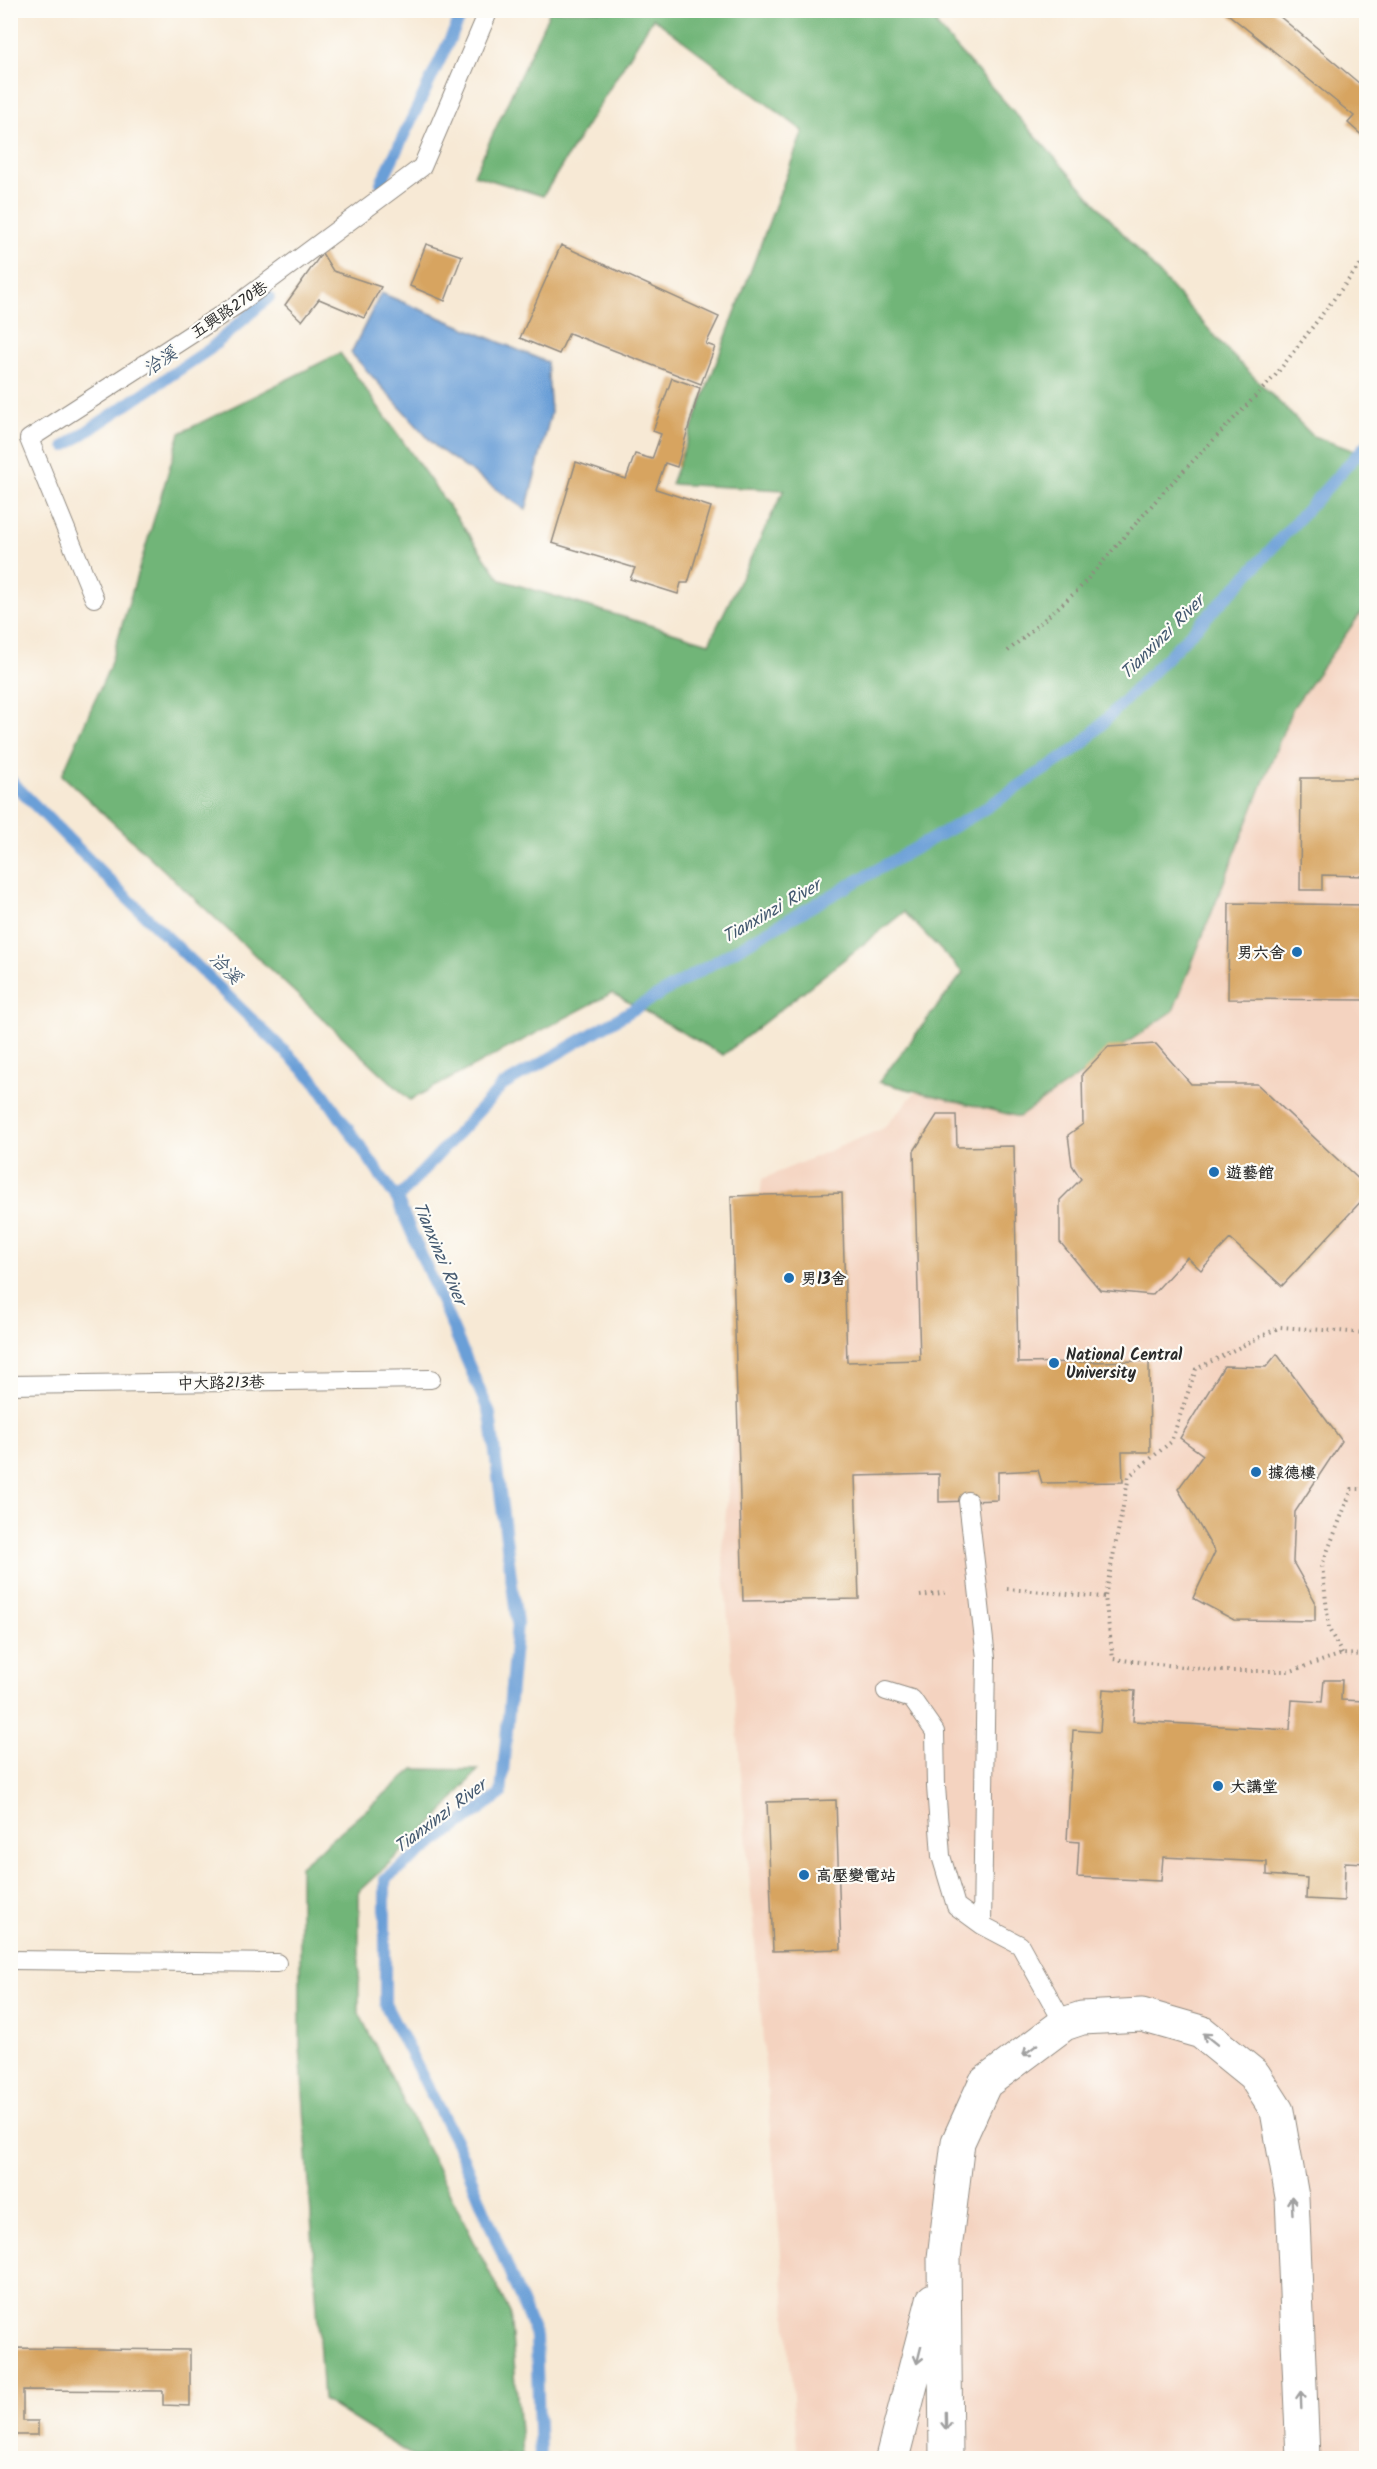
<svg xmlns="http://www.w3.org/2000/svg" width="1377" height="2469" font-family="Kalam,'LXGW WenKai TC',sans-serif">
<style>
.built{fill:#f4d3c0}
.forest{fill:#71b578;stroke:#4e7052;stroke-width:1.5}
.water{fill:#6a9fd7;stroke:#4a6581;stroke-width:1.5}
.lines{fill:none;stroke-linecap:round;stroke-linejoin:round}
.stream{stroke:#6a9fd7;stroke-width:12}
.building{fill:#d7a461}
.service-casing{stroke:#918a80;stroke-width:20}
.minor-casing{stroke:#918a80;stroke-width:35}
.path{stroke:#918a80;stroke-width:4;stroke-dasharray:1.5 4.5;stroke-linecap:butt}
.service{stroke:#fff;stroke-width:18}
.minor{stroke:#fff;stroke-width:33}
.oneway{stroke:#a0a0a0}
.poi-dot{fill:#1f6fb2;stroke:#fdfcf7;stroke-width:2}
.labels{text-anchor:middle;stroke-width:4.5;stroke-linejoin:round;paint-order:stroke}
.street-label{font-size:16px;fill:#2b2b2b;stroke:#fdfcf7}
.poi-label{font-size:16px;font-weight:bold;fill:#2b2b2b;stroke:#fdfcf7;text-anchor:start}
.water-label{font-size:18px;font-style:italic;fill:#445970;stroke:#fdfcf7}
</style>
<rect width="100%" height="100%" fill="#fdfcf7"/>
<filter id="ink" filterUnits="userSpaceOnUse"><feTurbulence type="fractalNoise" baseFrequency=".0167" numOctaves="2"/><feDisplacementMap in="SourceGraphic" scale="12" xChannelSelector="R" yChannelSelector="G"/><feConvolveMatrix kernelMatrix="1 2 1 2 8 2 1 2 1" color-interpolation-filters="sRGB"/></filter>
<filter id="wash" filterUnits="userSpaceOnUse"><feTurbulence type="fractalNoise" baseFrequency=".008" numOctaves="4" result="noise"/><feDisplacementMap in="SourceGraphic" scale="24" xChannelSelector="R" yChannelSelector="G"/><feGaussianBlur stdDeviation="1.35" result="paint"/><feColorMatrix in="noise" values="0 0 0 0 0 0 0 0 0 0 0 0 0 0 0 0 0 1.4 0 .05"/><feComposite in="paint" operator="in"/></filter>
<g filter="url(#wash)">
<rect width="100%" height="100%" fill="#f7e9d5"/>
<!-- built -->
<path class="built" d="M 1366,595 L 1366,2458 L 798,2458 L 722,1548 L 762,1179 L 884,1128 L 1330,622 Z"/>
<!-- forest -->
<path class="forest" d="M 550,11 L 941,11 L 936,25 L 1230,353 L 1313,436 L 1366,455 L 1366,606 L 1292,709 L 1173,1011 L 1019,1117 L 879,1082 L 963,973 L 904,912 L 723,1055 L 612,993 L 410,1100 L 62,775 L 109,668 L 180,433 L 340,353 L 501,580 L 709,643 L 784,490 L 671,484 L 803,131 L 653,18 L 543,196 L 474,175 Z
M 414,1769 L 478,1770 L 436,1820 L 359,1891 L 359,2013 L 510,2313 L 522,2455 L 414,2457 L 323,2400 L 300,2046 L 300,1866 Z"/>
<!-- water -->
<path class="water" d="M 381,293 L 547,362 L 551,413 L 526,510 L 436,447 L 351,353 Z"/>
<g class="lines">
<!-- stream -->
<path class="stream" d="M 381,183 L 464,10
M 65,446 L 210,349 L 269,297
M 10,780 L 119,890 L 314,1080 L 397,1199
M 540,2458 L 536,2337 L 459,2148 L 385,2004 L 385,1879 L 501,1794 L 517,1623 L 490,1414 L 397,1199 L 502,1086 L 777,926 L 978,813 L 1079,747 L 1243,580 L 1366,445"/>
</g>
<g id="blocks">
<!-- building -->
<path class="building" d="M 1223,10 L 1272,10 L 1366,89 L 1366,139 L 1348,123 L 1354,116 Z
M 426,244 L 462,256 L 445,301 L 410,286 Z
M 561,245 L 719,317 L 706,344 L 715,347 L 701,384 L 569,333 L 559,354 L 520,338 Z
M 322,253 L 333,271 L 381,287 L 364,318 L 319,299 L 302,321 L 285,305 Z
M 672,378 L 700,388 L 677,467 L 665,463 L 656,489 L 711,507 L 688,583 L 681,583 L 678,594 L 630,579 L 635,568 L 552,543 L 576,462 L 626,479 L 635,454 L 652,459 L 661,434 L 653,431 Z
M 1364,683 L 1366,683 L 1366,714 L 1364,714 Z
M 1301,778 L 1366,778 L 1366,876 L 1322,875 L 1322,890 L 1300,890 Z
M 1229,903 L 1366,905 L 1366,1000 L 1228,999 Z
M 1156,1044 L 1191,1084 L 1257,1084 L 1366,1186 L 1366,1196 L 1282,1286 L 1230,1239 L 1201,1270 L 1187,1257 L 1152,1295 L 1100,1290 L 1060,1242 L 1060,1200 L 1081,1179 L 1072,1165 L 1068,1135 L 1083,1124 L 1082,1074 L 1108,1047 Z
M 937,1115 L 956,1115 L 957,1147 L 1014,1146 L 1018,1363 L 1149,1361 L 1150,1452 L 1122,1452 L 1123,1482 L 1042,1483 L 1038,1470 L 998,1472 L 998,1500 L 939,1502 L 939,1474 L 855,1476 L 859,1599 L 743,1601 L 731,1196 L 842,1193 L 847,1362 L 920,1360 L 914,1151 Z
M 1277,1354 L 1342,1441 L 1295,1512 L 1293,1562 L 1315,1601 L 1315,1621 L 1234,1620 L 1193,1598 L 1215,1552 L 1178,1489 L 1203,1455 L 1180,1438 L 1224,1366 L 1266,1367 Z
M 1324,1680 L 1342,1680 L 1341,1700 L 1366,1701 L 1366,1863 L 1345,1862 L 1344,1901 L 1306,1899 L 1307,1878 L 1267,1875 L 1267,1862 L 1163,1857 L 1161,1881 L 1077,1877 L 1079,1842 L 1067,1841 L 1073,1730 L 1100,1732 L 1103,1689 L 1135,1691 L 1133,1721 L 1290,1730 L 1292,1700 L 1322,1702 Z
M 836,1800 L 841,1949 L 773,1951 L 767,1802 Z
M 10,2348 L 190,2350 L 190,2406 L 163,2405 L 163,2391 L 23,2390 L 23,2421 L 38,2421 L 38,2435 L 10,2435 Z"/>
</g>
</g>
<g filter="url(#ink)">
<use href="#blocks" fill-opacity="0" stroke="#918a80" stroke-width="1.5"/>
<g class="lines">
<!-- service casing -->
<g class="service-casing">
<path id="service" d="M 94,598 L 29,439 L 238,304 L 422,167 L 489,10
M 10,1385 L 431,1379
M 968,1501 L 986,1658 L 982,1925 L 1020,1945 L 1064,2024
M 886,1691 L 912,1699 L 935,1732 L 936,1786 L 941,1856 L 956,1906 L 982,1925
M 10,1960 L 277,1963"/>
</g>
<!-- minor casing -->
<g class="minor-casing">
<path id="minor" d="M 892,2458 L 933,2300
M 946,2458 L 944,2258 L 958,2142 L 985,2083 L 1064,2024 L 1082,2018 L 1142,2015 L 1201,2032 L 1254,2075 L 1277,2111 L 1292,2197 L 1303,2458"/>
</g>
<!-- path -->
<path class="path" d="M 1008,651 L 1078,590 L 1166,489 L 1275,376 L 1366,257
M 1366,1333 L 1280,1327 L 1196,1369 L 1171,1442 L 1129,1476 L 1105,1597 L 1113,1659 L 1220,1671 L 1291,1671 L 1342,1654 L 1366,1655
M 1007,1589 L 1104,1597
M 920,1596 L 949,1592
M 1342,1654 L 1329,1629 L 1322,1565 L 1352,1489 L 1366,1489"/>
<!-- service -->
<use href="#service" class="service"/>
<!-- minor -->
<use href="#minor" class="minor"/>
</g>
<!-- one-way arrows -->
<defs><path id="oneway-shaft" d="M-6 0H5M1.5-3L5.5 0L1.5 3" fill="none" stroke-width="1.6" stroke-linecap="round" stroke-linejoin="round" transform="scale(1.5)"/></defs>
<g class="oneway">
<use href="#oneway-shaft" transform="translate(1210 2039) rotate(-141)"/>
<use href="#oneway-shaft" transform="translate(1030 2050) rotate(143)"/>
<use href="#oneway-shaft" transform="translate(1292 2205) rotate(-93)"/>
<use href="#oneway-shaft" transform="translate(919 2355) rotate(104)"/>
<use href="#oneway-shaft" transform="translate(1301 2400) rotate(-92)"/>
<use href="#oneway-shaft" transform="translate(946 2421) rotate(89)"/>
</g>
</g>
<!-- markers -->
<g class="poi-dot">
<circle cx="1297" cy="952" r="6"/>
<circle cx="1214" cy="1172" r="6"/>
<circle cx="789" cy="1278" r="6"/>
<circle cx="1054" cy="1363" r="6"/>
<circle cx="1256" cy="1472" r="6"/>
<circle cx="1218" cy="1786" r="6"/>
<circle cx="804" cy="1875" r="6"/>
</g>
<g class="labels">
<!-- street labels -->
<g class="street-label">
<text transform="translate(229 309) rotate(-34)" y="6">五興路270巷</text>
<text transform="translate(221 1382) rotate(-1)" y="6">中大路213巷</text>
</g>
<!-- poi labels -->
<g class="poi-label">
<text x="1285" y="958" text-anchor="end">男六舍</text>
<text x="1226" y="1178">遊藝館</text>
<text x="801" y="1284">男13舍</text>
<text x="1066" y="1360">National Central<tspan x="1066" dy="18">University</tspan></text>
<text x="1268" y="1478">據德樓</text>
<text x="1230" y="1792">大講堂</text>
<text x="816" y="1881">高壓變電站</text>
</g>
<!-- water labels -->
<g class="water-label">
<text transform="translate(160 361) rotate(-34)" y="6">洽溪</text>
<text transform="translate(1162 637) rotate(-45)" y="6">Tianxinzi River</text>
<text transform="translate(771 911) rotate(-30)" y="6">Tianxinzi River</text>
<text transform="translate(226 968) rotate(45)" y="6">洽溪</text>
<text transform="translate(440 1253) rotate(67)" y="6">Tianxinzi River</text>
<text transform="translate(440 1816) rotate(-37)" y="6">Tianxinzi River</text>
</g>
</g>
<!-- margin -->
<rect width="1377" height="2469" fill="none" stroke="#fdfcf7" stroke-width="36"/>
</svg>
